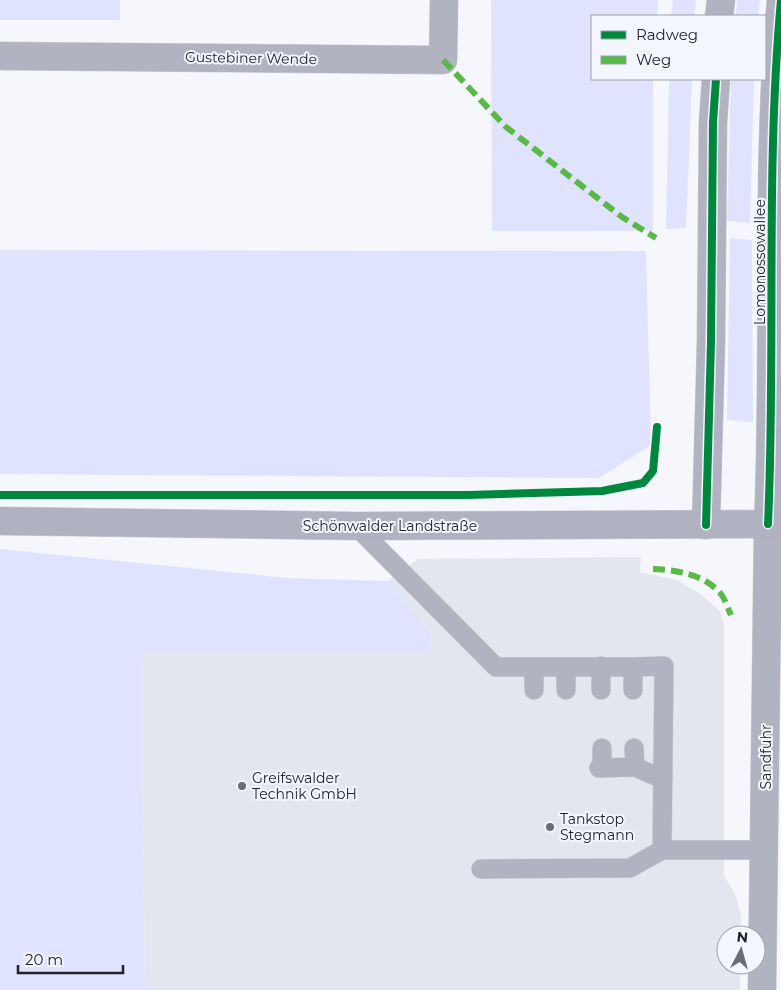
<svg xmlns="http://www.w3.org/2000/svg" width="781" height="990" font-family="Montserrat,sans-serif">
<style>
.built{fill:#e4e6ef}
.green{fill:#dfe3fd}
.lines{fill:none;stroke-linecap:round;stroke-linejoin:round}
.service-casing{stroke:#d0d1d6;stroke-width:20}
.minor-casing{stroke:#d0d1d6;stroke-width:29}
.tertiary-casing{stroke:#d0d1d6;stroke-width:29}
.secondary-casing{stroke:#d0d1d6;stroke-width:29}
.service{stroke:#b2b3c1;stroke-width:19}
.minor{stroke:#b2b3c1;stroke-width:28}
.tertiary{stroke:#b2b3c1;stroke-width:28}
.secondary{stroke:#b0b2c1;stroke-width:28}
.quiet{stroke:#58b947;stroke-width:6;stroke-dasharray:12 6;stroke-linecap:butt}
.cycleway-casing{stroke:#f3f5ff;stroke-width:11}
.cycleway{stroke:#00873e;stroke-width:8}
.poi-dot{fill:#6c6d74;stroke:#f3f5ff;stroke-width:2}
.labels{text-anchor:middle;stroke-width:4;stroke-linejoin:round;paint-order:stroke}
.street-label{font-size:14px;fill:#21222b;stroke:#f3f5ff}
.poi-label{font-size:14px;fill:#21222b;stroke:#f3f5ff;text-anchor:start}
</style>
<rect width="100%" height="100%" fill="#f6f7fc"/>
<!-- built -->
<path class="built" d="M 641,557 L 640,572 L 677,580 L 699,593 L 720,611 L 724,624 L 724,876 L 736,896 L 741,915 L 740,935 L 726,935 L 726,965 L 740,965 L 740,990 L 145,990 L 141,651 L 430,651 L 431,632 L 387,581 L 418,559 Z"/>
<!-- green -->
<path class="green" d="M 0,0 L 120,0 L 120,20 L 0,20 Z
M 491,0 L 658,0 L 657,16 L 592,16 L 592,79 L 653,79 L 653,231 L 492,231 Z
M 673,0 L 696,0 L 694,16 L 671,16 Z
M 737,0 L 760,0 L 758,16 L 736,16 Z
M 669,79 L 692,79 L 686,228 L 666,229 Z
M 731,79 L 754,79 L 750,223 L 727,221 Z
M 730,238 L 752,240 L 753,422 L 727,420 Z
M 0,250 L 646,251 L 651,445 L 599,478 L 0,474 Z
M 0,549 L 287,578 L 387,581 L 431,632 L 430,651 L 141,651 L 145,990 L 0,990 Z"/>
<g class="lines">
<!-- service casing -->
<g class="service-casing">
<path id="service" d="M 356,526 L 496,667 L 633,667 L 633,690
M 601,666 L 601,690
M 534,667 L 534,690
M 566,667 L 566,690
M 633,667 L 664,666 L 662,850
M 602,748 L 602,768
M 634,748 L 635,767 L 663,779
M 599,768 L 635,767
M 481,869 L 630,868 L 662,850 L 766,850"/>
</g>
<!-- minor casing -->
<g class="minor-casing">
<path id="minor" d="M 0,56 L 443,60 L 444,0
M 762,990 L 768,524"/>
</g>
<!-- tertiary casing -->
<g class="tertiary-casing">
<path id="tertiary" d="M 719,16 L 721,0
M 768,524 C 776,349 765,174 781,0
M 706,525 L 711,342 L 713,122 L 716,79"/>
</g>
<!-- secondary casing -->
<g class="secondary-casing">
<path id="secondary" d="M 0,521 L 356,526 L 781,524"/>
</g>
<!-- service -->
<use href="#service" class="service"/>
<!-- minor -->
<use href="#minor" class="minor"/>
<!-- tertiary -->
<use href="#tertiary" class="tertiary"/>
<!-- secondary -->
<use href="#secondary" class="secondary"/>
<!-- quiet -->
<path class="quiet" d="M 443,60 L 506,127 L 622,217 L 656,238
M 653,569 C 677,570 704,574 721,594 C 725,599 728,609 731,615"/>
<!-- cycleway casing -->
<g class="cycleway-casing">
<path id="cycleway" d="M 0,495 L 468,495 L 602,491 L 643,483 L 653,471 L 657,427
M 768,524 C 776,349 765,174 781,0
M 706,525 L 711,342 L 713,122 L 716,79"/>
</g>
<!-- cycleway -->
<use href="#cycleway" class="cycleway"/>
</g>
<!-- markers -->
<g class="poi-dot">
<circle cx="242" cy="786" r="5"/>
<circle cx="550" cy="827" r="5"/>
</g>
<g class="labels">
<!-- street labels -->
<g class="street-label">
<text transform="translate(251 58) rotate(1)" y="5">Gustebiner Wende</text>
<text transform="translate(760 262) rotate(-90)" y="5">Lomonossowallee</text>
<text x="390" y="531">Schönwalder Landstraße</text>
<text transform="translate(766 757) rotate(-90)" y="5">Sandfuhr</text>
</g>
<!-- poi labels -->
<g class="poi-label">
<text x="252" y="783">Greifswalder<tspan x="252" dy="16">Technik GmbH</tspan></text>
<text x="560" y="824">Tankstop<tspan x="560" dy="16">Stegmann</tspan></text>
</g>
</g>
<!-- legend -->
<rect x="591" y="15" width="175" height="65" fill="#f3f5ff" stroke="#9fa1aa"/>
<rect x="601" y="31" width="25" height="8" fill="#00873e" stroke="#9fa1aa"/>
<text x="636" y="40" font-size="15" fill="#21222b">Radweg</text>
<rect x="601" y="56" width="25" height="8" fill="#58b947" stroke="#9fa1aa"/>
<text x="636" y="65" font-size="15" fill="#21222b">Weg</text>
<!-- north arrow -->
<g transform="translate(741 950) rotate(6)"><circle r="24" fill="#f3f5ff" stroke="#9fa1aa"/>
<path d="M0-4L9 19L0 12L-9 19Z" fill="#6c6d74"/>
<text y="-8" font-size="14" font-weight="bold" text-anchor="middle" fill="#21222b">N</text>
</g>
<!-- scale -->
<path d="M18 965v8h105v-8" fill="none" stroke="#21222b" stroke-width="2.5"/>
<text x="25" y="965" font-size="15" fill="#21222b" stroke="#f3f5ff" stroke-width="4" paint-order="stroke">20 m</text>
</svg>
